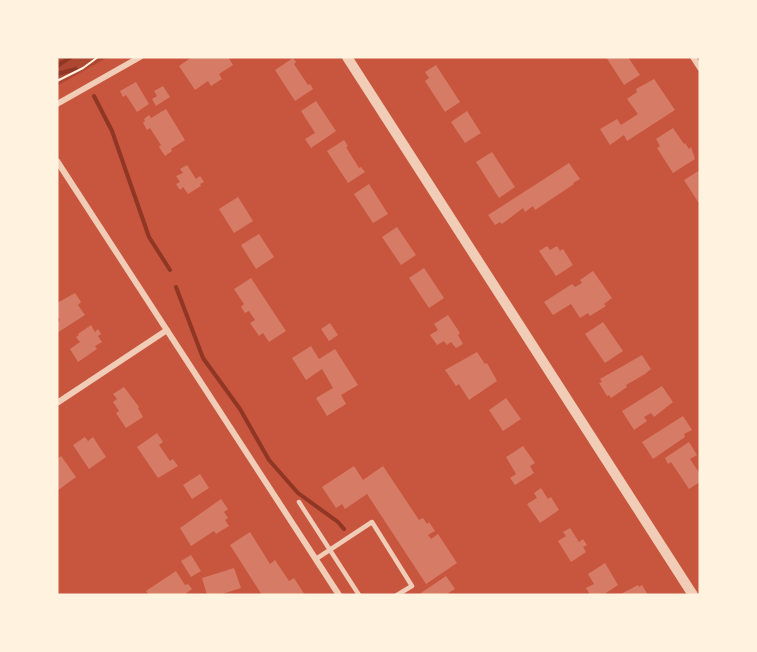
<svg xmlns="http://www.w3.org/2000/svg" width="757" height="652" font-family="'Archivo Narrow',sans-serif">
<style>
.green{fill:#ae4732}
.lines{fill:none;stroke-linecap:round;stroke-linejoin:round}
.stream{stroke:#8f3625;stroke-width:4}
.building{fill:#d67c66}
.path{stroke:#fff3e0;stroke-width:2}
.service{stroke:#f1ccb7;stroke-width:4.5}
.minor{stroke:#f1ccb7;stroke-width:6}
.tertiary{stroke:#f1ccb7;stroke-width:10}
</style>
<rect width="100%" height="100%" fill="#c8553d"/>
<!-- green -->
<path class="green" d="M 57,57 L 108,57 L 57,86 Z"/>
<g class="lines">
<!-- stream -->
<path class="stream" d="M 57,66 L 71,57
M 57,74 L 76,69
M 94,96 L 112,131 L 149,237 L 170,270
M 176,287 L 203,358 L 240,409 L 269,460 L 298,493 L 338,522 L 344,529"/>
</g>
<!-- building -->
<path class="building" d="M 192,57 L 228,57 L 233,65 L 219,74 L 222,79 L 211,86 L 208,81 L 195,90 L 179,66 Z
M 606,57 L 628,57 L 640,75 L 624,85 Z
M 293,58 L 296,62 L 294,64 L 308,85 L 310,84 L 313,89 L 295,101 L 275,70 Z
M 436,65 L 460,102 L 445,112 L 425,81 L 429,78 L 425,72 Z
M 654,79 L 675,110 L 627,141 L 624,135 L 610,145 L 600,129 L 617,119 L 621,125 L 638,114 L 627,99 L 637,92 L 636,89 Z
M 136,82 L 149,104 L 137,112 L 126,95 L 123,97 L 120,91 Z
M 163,86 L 170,97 L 156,106 L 152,99 L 157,96 L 154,91 Z
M 316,101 L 336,131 L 311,148 L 305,139 L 315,133 L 301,111 Z
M 166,109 L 185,140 L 171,149 L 172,151 L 165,156 L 159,147 L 161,145 L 150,128 L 147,130 L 143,123 L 145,121 L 144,119 L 149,115 L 151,118 Z
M 467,111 L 481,133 L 465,143 L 451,122 Z
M 673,128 L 684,144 L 685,143 L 689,149 L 691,147 L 695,159 L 673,173 L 657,148 L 660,146 L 656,139 Z
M 344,140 L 348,146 L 346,147 L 359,168 L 361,167 L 365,172 L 348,183 L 327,151 Z
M 492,152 L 515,187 L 499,198 L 476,162 Z
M 569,163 L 580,179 L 573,183 L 574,184 L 535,210 L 533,206 L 525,212 L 523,208 L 502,224 L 500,222 L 495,225 L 488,215 Z
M 187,165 L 196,179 L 200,176 L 204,182 L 200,184 L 201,186 L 188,194 L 183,187 L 180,190 L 176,184 L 180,182 L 176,176 L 183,173 L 180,169 Z
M 700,170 L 700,205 L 684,180 Z
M 369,184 L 388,214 L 373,223 L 354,194 Z
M 238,197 L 253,221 L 234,233 L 219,209 Z
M 397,227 L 416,255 L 401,265 L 382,237 Z
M 259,234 L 274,257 L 256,269 L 241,245 Z
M 547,246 L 550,250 L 557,246 L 560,251 L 563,249 L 573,265 L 556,276 L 539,251 Z
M 424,268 L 444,298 L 429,308 L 409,278 Z
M 593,271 L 612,298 L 604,304 L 606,306 L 590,316 L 588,313 L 580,318 L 571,304 L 553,315 L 544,302 L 572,284 L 575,287 L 582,283 L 580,280 Z
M 251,278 L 286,331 L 269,342 L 263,333 L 259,336 L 250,323 L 255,320 L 249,311 L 245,313 L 241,307 L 244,304 L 234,289 Z
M 75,293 L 81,302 L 78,305 L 85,315 L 57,333 L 57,322 L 60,320 L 57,316 L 57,303 Z
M 448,315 L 460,333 L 458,335 L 463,344 L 456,348 L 451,342 L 447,345 L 444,341 L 437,345 L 430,335 L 438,330 L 434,324 Z
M 603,322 L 623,351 L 605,363 L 585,334 Z
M 330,323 L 338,335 L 329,341 L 321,329 Z
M 91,325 L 95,332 L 98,329 L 101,334 L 98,336 L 102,342 L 95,346 L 97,349 L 78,362 L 70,349 L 80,342 L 76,337 L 79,335 L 78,334 Z
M 311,346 L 319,359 L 335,349 L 358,385 L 341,395 L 346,404 L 327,416 L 316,398 L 333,388 L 322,369 L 306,380 L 292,358 Z
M 477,352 L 485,364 L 487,363 L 497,381 L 469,400 L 459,384 L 456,386 L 445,370 Z
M 642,355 L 651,369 L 645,374 L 626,385 L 627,387 L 611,398 L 609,395 L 607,396 L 599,383 L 602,382 L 600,379 Z
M 662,386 L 673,402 L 654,417 L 651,413 L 644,417 L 647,421 L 634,430 L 622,411 Z
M 124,387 L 139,407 L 138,408 L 143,417 L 126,428 L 116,413 L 119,411 L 113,402 L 117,399 L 113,394 Z
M 506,398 L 521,419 L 503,431 L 489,410 Z
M 683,416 L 692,430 L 684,434 L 685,437 L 653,459 L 642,442 Z
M 157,433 L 163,442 L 159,445 L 170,461 L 173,459 L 178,466 L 158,478 L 137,447 Z
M 85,437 L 88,441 L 93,437 L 106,457 L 89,469 L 73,445 Z
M 689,442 L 697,455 L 690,459 L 700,474 L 700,482 L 689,489 L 671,462 L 668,464 L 665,458 Z
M 523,446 L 535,463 L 530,466 L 534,473 L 515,485 L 510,478 L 516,474 L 506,457 Z
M 61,456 L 76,477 L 57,491 L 57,459 Z
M 354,466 L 363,480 L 383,466 L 419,520 L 423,518 L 427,524 L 429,522 L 435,531 L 428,535 L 431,539 L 438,534 L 457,563 L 426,584 L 367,494 L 345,509 L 342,504 L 336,508 L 322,487 Z
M 200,474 L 209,488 L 192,499 L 183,485 Z
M 541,488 L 548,499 L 551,497 L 559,510 L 540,523 L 527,504 L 537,498 L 534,493 Z
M 221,499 L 228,509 L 224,512 L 228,518 L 225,520 L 229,526 L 216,534 L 214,531 L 191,546 L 180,528 Z
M 570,528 L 579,542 L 583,539 L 587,545 L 583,547 L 586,552 L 571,562 L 558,541 L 566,536 L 563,532 Z
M 250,532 L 270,564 L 275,560 L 289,581 L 294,578 L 305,595 L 262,595 L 230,545 Z
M 191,555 L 201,571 L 191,577 L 181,561 Z
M 605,563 L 618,585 L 603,595 L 590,595 L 586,588 L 594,584 L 588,574 Z
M 234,568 L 241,588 L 219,595 L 207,595 L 202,578 Z
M 176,571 L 185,585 L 188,584 L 192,589 L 184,595 L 149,595 L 146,591 Z
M 446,576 L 455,589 L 445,595 L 418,595 Z
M 638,585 L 639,587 L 642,585 L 648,595 L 619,595 Z"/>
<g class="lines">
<!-- path -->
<path class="path" d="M 57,81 L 83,68 L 98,57"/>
<!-- service -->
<path class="service" d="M 299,502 L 359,595
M 316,559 L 372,522 L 412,586 L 397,595"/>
<!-- minor -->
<path class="minor" d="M 693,57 L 700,68
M 57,104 L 140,57
M 57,161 L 339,595
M 57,403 L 167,330"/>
<!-- tertiary -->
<path class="tertiary" d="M 347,57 L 693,595"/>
</g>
<!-- border -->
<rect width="757" height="652" fill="none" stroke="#fff3e0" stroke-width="117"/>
</svg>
